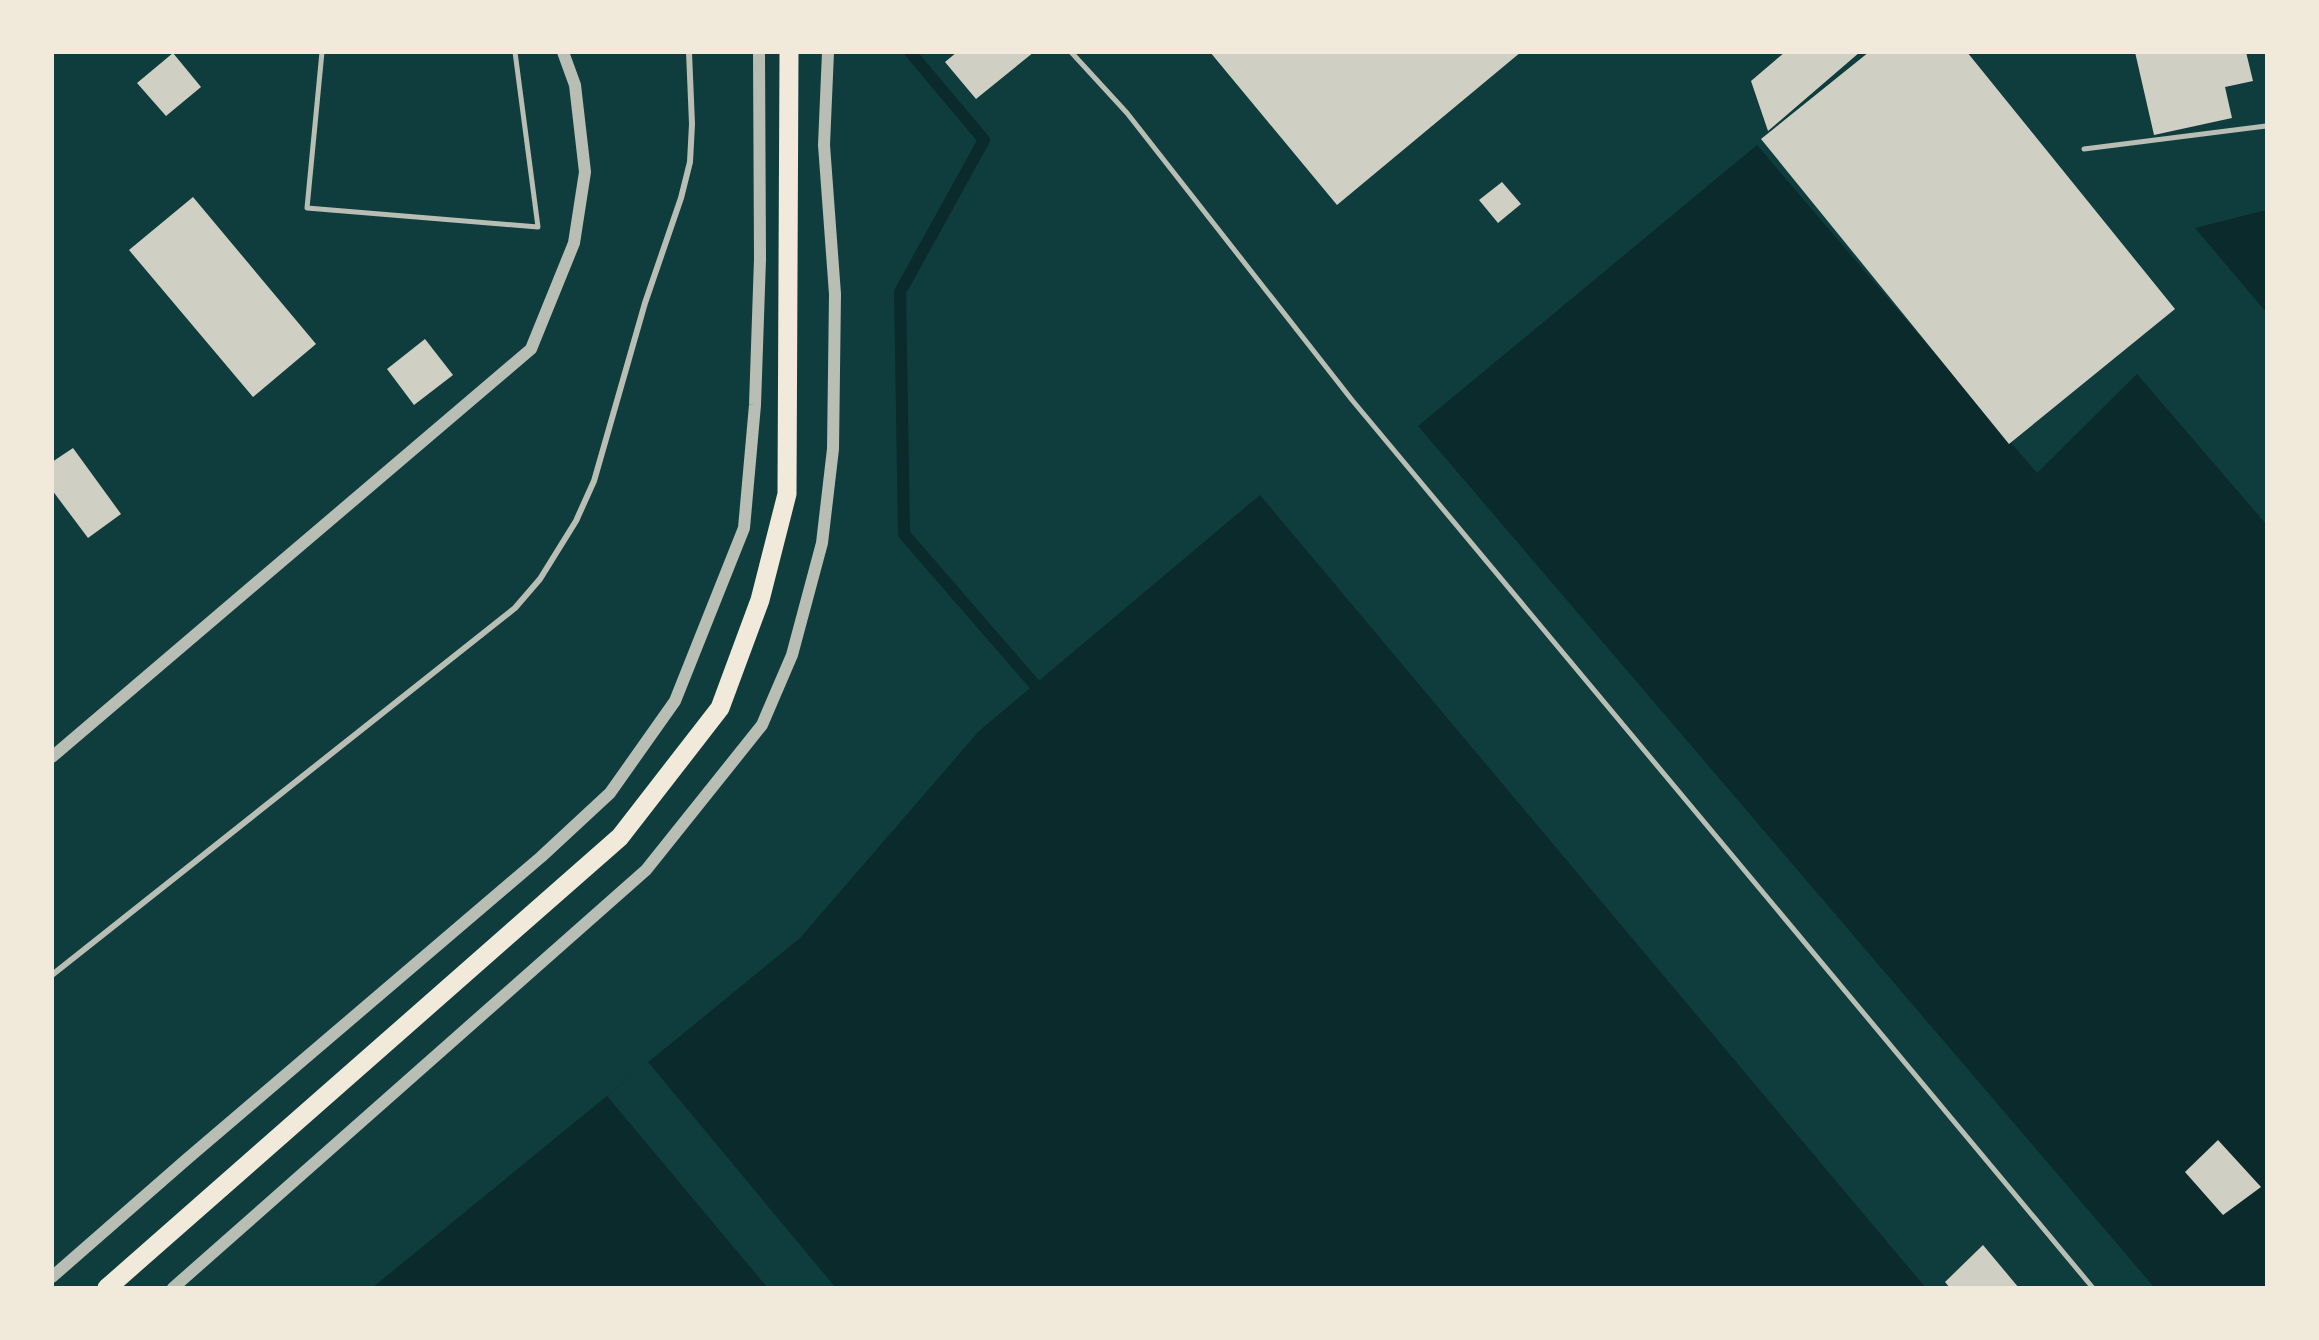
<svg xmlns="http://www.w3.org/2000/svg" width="2319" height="1340" font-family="Helvetica,sans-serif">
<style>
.water{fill:#0a2a2b}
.pier{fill:#0f3d3e}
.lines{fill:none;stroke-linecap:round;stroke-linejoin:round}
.stream{stroke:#0a2a2b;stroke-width:12}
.building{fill:#cfcfc3}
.service{stroke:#b8beb3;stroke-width:5}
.pedestrian{stroke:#b8beb3;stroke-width:6}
.tertiary{stroke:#b8beb3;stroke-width:12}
.trunk{stroke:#f1e9da;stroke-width:19}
</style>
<rect width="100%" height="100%" fill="#0f3d3e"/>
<!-- water -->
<path class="water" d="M 1757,145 L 2037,473 L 2137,374 L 2266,524 L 2266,1287 L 2154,1287 L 1418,426 Z
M 2266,210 L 2266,312 L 2195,228 Z
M 1260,495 L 1925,1287 L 372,1288 L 800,938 L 979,731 Z"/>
<!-- pier -->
<path class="pier" d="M 648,1062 L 835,1287 L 767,1287 L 607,1096 Z"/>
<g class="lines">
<!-- stream -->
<path class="stream" d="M 910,52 L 984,140 L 900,292 L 904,534 L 1035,685"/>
</g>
<!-- building -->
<path class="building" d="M 957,52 L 1034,52 L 976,99 L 945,62 Z
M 1210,52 L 1521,52 L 1337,205 Z
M 1785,52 L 1860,52 L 1768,131 L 1751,81 Z
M 1869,52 L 1967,52 L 2175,309 L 2009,444 L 1761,139 Z
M 2135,52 L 2246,52 L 2253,81 L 2225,87 L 2232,118 L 2154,135 Z
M 173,53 L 201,87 L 166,116 L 137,83 Z
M 1502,182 L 1521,204 L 1498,223 L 1479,200 Z
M 193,197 L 316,344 L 253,397 L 129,250 Z
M 425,339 L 453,375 L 414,405 L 387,369 Z
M 73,448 L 121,514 L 88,538 L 52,490 L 52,462 Z
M 2218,1140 L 2261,1187 L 2223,1215 L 2185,1172 Z
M 1983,1245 L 2019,1288 L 1950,1288 L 1945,1282 Z"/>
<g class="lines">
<!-- service -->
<path class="service" d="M 322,52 L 307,208 L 538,227 L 515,52
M 1071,52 L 1127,113 L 1352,400 L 2093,1288
M 2084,149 L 2266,126"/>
<!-- pedestrian -->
<path class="pedestrian" d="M 52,975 L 515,608 L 540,579 L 576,521 L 594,481 L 645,303 L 681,198 L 690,162 L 692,124 L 689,52"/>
<!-- tertiary -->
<path class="tertiary" d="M 52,757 L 531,349 L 574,243 L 585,172 L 575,85 L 563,52
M 52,1277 L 187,1159 L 541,857 L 610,793 L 675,701 L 744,528 L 755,405 L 760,259 L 759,52
M 173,1288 L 646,870 L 762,725 L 792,655 L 822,543 L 833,449 L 835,294 L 824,145 L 828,52"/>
<!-- trunk -->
<path class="trunk" d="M 107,1288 L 620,837 L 720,708 L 760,600 L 787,494 L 789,52"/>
</g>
<!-- border -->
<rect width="2319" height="1340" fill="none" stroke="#f1e9da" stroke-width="108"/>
</svg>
